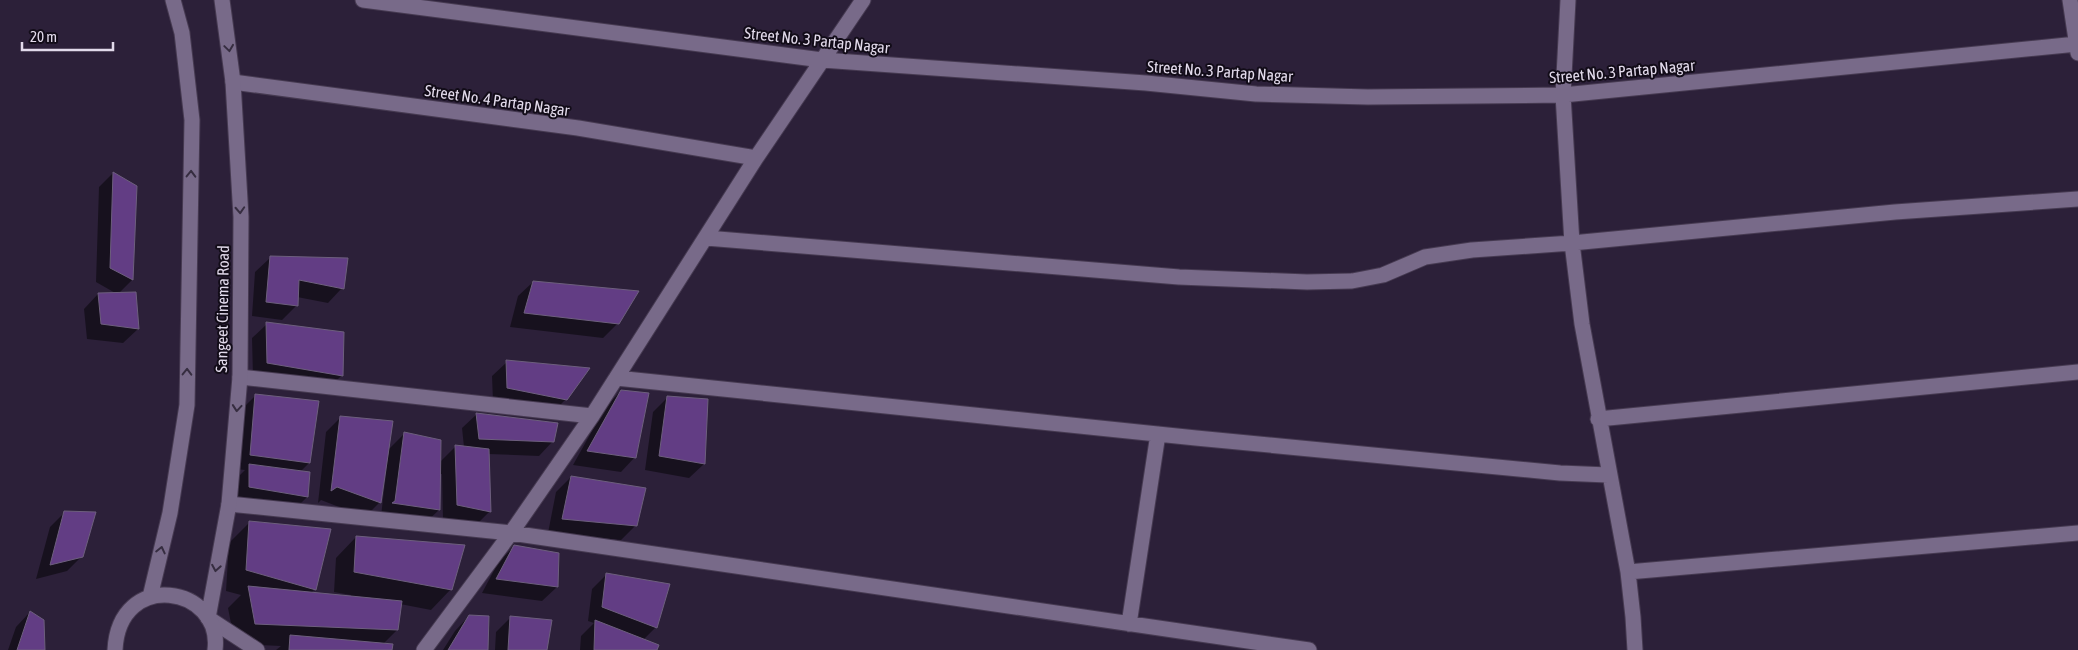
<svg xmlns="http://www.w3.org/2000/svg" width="2078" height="650" font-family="'Asap Condensed',sans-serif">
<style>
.shadow{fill:#0007}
.building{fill:#623d84;stroke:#6d5f7d}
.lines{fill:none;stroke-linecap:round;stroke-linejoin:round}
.minor-casing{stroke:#463a51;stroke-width:17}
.tertiary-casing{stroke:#463a51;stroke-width:17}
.minor{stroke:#786a89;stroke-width:15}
.tertiary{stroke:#786a89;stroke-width:15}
.oneway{stroke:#362d40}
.labels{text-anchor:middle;stroke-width:4;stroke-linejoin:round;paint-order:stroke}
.street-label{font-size:16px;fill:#e2daeb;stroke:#120c18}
</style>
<rect width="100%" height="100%" fill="#2c2039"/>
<!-- shadow -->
<path class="shadow" d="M 113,173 L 135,186 L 132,280 L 118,294 L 138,329 L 123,343 L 87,339 L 84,309 L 98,294 L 117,294 L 96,282 L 99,187 Z
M 270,258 L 342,288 L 328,303 L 297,297 L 297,305 L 282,320 L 252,316 L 255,272 Z
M 533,282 L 618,323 L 603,338 L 510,327 L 518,296 Z
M 267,324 L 342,375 L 327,390 L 253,378 L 252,338 Z
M 507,362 L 566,399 L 551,414 L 493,402 L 492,376 Z
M 621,391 L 635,457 L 621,472 L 573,465 L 606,406 Z
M 255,396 L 309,463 L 300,472 L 307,497 L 293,511 L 235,501 L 235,480 L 245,470 L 236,469 L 241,410 Z
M 668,397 L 706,400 L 704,464 L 689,478 L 645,470 L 653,412 Z
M 477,414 L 553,441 L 539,456 L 488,454 L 489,512 L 475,526 L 443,519 L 442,474 L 439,474 L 439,510 L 424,524 L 381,516 L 389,449 L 405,433 L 440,462 L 456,446 L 464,447 L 462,428 Z
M 340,418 L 380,502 L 365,517 L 321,500 L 318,503 L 326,432 Z
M 571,477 L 636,525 L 621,540 L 548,533 L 556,492 Z
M 65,512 L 82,556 L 67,571 L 36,579 L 50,527 Z
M 250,522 L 315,589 L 311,593 L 351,597 L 351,595 L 334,592 L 336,558 L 356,537 L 451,589 L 431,610 L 400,604 L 397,630 L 382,645 L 391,650 L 276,650 L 281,646 L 235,644 L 228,608 L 241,595 L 226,591 L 229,543 Z
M 514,547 L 558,554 L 557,587 L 542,601 L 482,593 L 499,561 Z
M 607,574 L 656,627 L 643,640 L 656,650 L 580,650 L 581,636 L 594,623 L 588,621 L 592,589 Z
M 30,612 L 44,650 L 8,650 L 16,627 Z
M 469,616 L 487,650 L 443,650 L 455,631 Z
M 510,618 L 545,650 L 495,650 L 496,632 Z"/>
<!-- building -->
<path class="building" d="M 113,172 L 137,186 L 133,280 L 110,268 Z
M 270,256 L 348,258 L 344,289 L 299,280 L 298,306 L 266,302 Z
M 533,281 L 639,291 L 619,324 L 524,313 Z
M 136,292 L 139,329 L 101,324 L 98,293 Z
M 266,322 L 344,332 L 343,376 L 267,363 Z
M 506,360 L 590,368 L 567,400 L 507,388 Z
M 621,390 L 649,393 L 636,458 L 587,451 Z
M 255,394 L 319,401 L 310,463 L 250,455 Z
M 667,396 L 708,399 L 705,464 L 659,456 Z
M 476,413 L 558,423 L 554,442 L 479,439 Z
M 340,416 L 393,421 L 381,503 L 337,487 L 331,491 Z
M 404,432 L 441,440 L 440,510 L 392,503 L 395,501 Z
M 455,445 L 489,449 L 491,512 L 457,505 Z
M 249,464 L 310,472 L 308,497 L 249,487 Z
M 571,476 L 646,488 L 637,526 L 562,519 Z
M 64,511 L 96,512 L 83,557 L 50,565 Z
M 249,521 L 331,529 L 316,590 L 246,570 Z
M 356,536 L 465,545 L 452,590 L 354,572 Z
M 514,545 L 559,553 L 558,587 L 496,579 Z
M 606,573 L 670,584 L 657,628 L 602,607 Z
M 248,586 L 402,601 L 398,630 L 255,624 Z
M 30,611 L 44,620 L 45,650 L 17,650 Z
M 469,615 L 489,616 L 488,650 L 448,650 Z
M 510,616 L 552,620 L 547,650 L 508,650 Z
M 595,620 L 659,645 L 657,650 L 594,650 Z
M 290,635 L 393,644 L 392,650 L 289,650 Z"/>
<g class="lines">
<!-- minor casing -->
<g class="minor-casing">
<path id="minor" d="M 363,0 L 822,60 L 1146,83 L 1256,94 L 1368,97 L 1563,95 L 2077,44
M 1568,0 L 1563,95 L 1572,243 L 1582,324 L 1628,572 L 1633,617 L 1635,650
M 2070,0 L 2078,53
M 233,82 L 578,128 L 756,158
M 706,238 L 1179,277 L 1307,282 L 1352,281 L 1383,275 L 1425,257 L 1472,250 L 1572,243 L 1895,212 L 2078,199
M 240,377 L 592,416
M 616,378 L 1196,438 L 1560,473 L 1608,475
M 1598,419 L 2078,372
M 229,504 L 511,533 L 1309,650
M 1628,572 L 2078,533
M 208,618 L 257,650
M 1129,624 L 1158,434
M 424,650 L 511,533 L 592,416 L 756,158 L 863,0"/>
</g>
<!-- tertiary casing -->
<g class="tertiary-casing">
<path id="tertiary" d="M 150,597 L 170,513 L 187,405 L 192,120 L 182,33 L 173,0
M 208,618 L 229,504 L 240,377 L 241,217 L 233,82 L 222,0
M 115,650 C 119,568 223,586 215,650"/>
</g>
<!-- minor -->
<use href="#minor" class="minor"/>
<!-- tertiary -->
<use href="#tertiary" class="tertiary"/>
</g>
<!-- one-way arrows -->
<defs><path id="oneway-chevron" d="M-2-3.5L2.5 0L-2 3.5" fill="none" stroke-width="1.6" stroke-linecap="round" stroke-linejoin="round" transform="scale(1.25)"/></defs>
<g class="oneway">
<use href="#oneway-chevron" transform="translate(229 48) rotate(82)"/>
<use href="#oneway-chevron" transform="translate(191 174) rotate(-89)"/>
<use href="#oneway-chevron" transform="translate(240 210) rotate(87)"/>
<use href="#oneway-chevron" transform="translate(187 372) rotate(-89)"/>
<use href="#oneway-chevron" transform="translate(237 408) rotate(95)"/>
<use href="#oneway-chevron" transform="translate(161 550) rotate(-77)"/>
<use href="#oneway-chevron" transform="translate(216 568) rotate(100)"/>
</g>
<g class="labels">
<!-- street labels -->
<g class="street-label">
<text transform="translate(817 40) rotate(6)" y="6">Street No. 3 Partap Nagar</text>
<text transform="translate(1220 71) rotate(4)" y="6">Street No. 3 Partap Nagar</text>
<text transform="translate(1622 71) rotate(-5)" y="6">Street No. 3 Partap Nagar</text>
<text transform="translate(497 100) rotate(8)" y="6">Street No. 4 Partap Nagar</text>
<text transform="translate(222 309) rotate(-89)" y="6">Sangeet Cinema Road</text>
</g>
</g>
<!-- scale -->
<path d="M22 42v8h91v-8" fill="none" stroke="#e2daeb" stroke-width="2.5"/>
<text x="30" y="42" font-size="15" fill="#e2daeb" stroke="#120c18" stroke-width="4" paint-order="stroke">20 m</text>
</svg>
